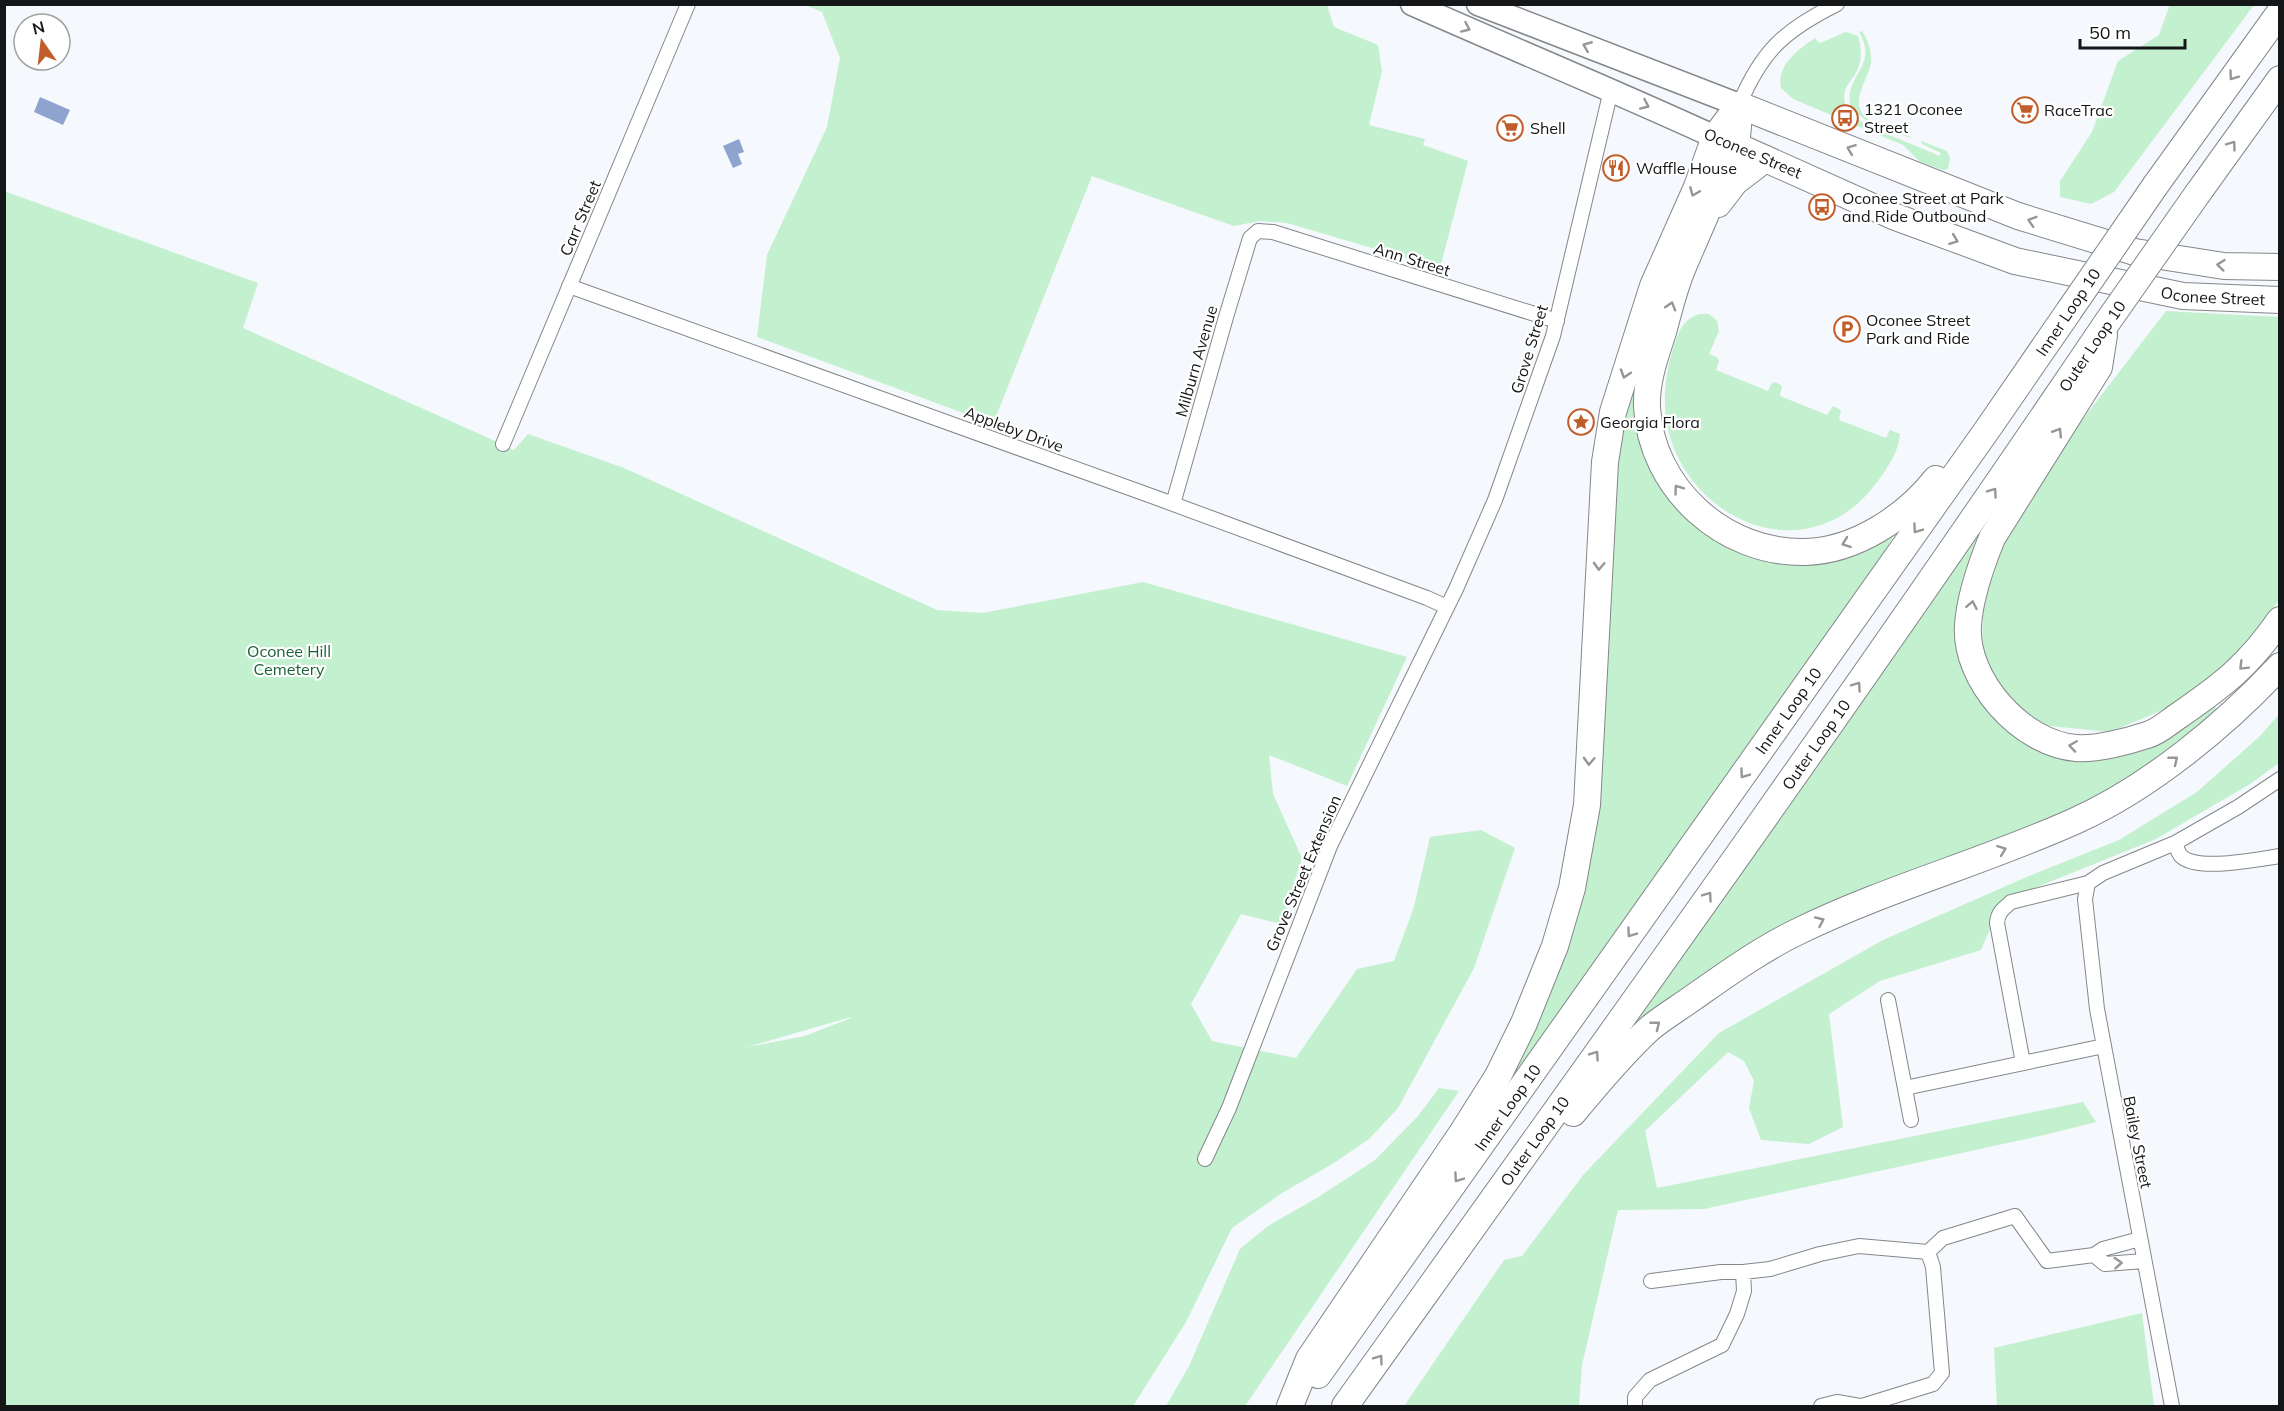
<svg xmlns="http://www.w3.org/2000/svg" width="2284" height="1411" font-family="Mulish,sans-serif">
<style>
.green{fill:#c3f0ce;fill-rule:evenodd}
.water{fill:#8ea4cf}
.lines{fill:none;stroke-linecap:round;stroke-linejoin:round}
.street-casing{stroke:#84878a;stroke-width:16}
.primary-casing{stroke:#84878a;stroke-width:25}
.highway-casing{stroke:#84878a;stroke-width:28}
.street{stroke:#fff;stroke-width:14}
.primary{stroke:#fff;stroke-width:22}
.highway{stroke:#fff;stroke-width:26}
.highway-bridge-casing{stroke:#84878a;stroke-width:28;stroke-linecap:butt}
.highway-bridge{stroke:#fff;stroke-width:26}
.oneway{stroke:#969697}
.labels{text-anchor:middle;stroke-width:4.5;stroke-linejoin:round;paint-order:stroke}
.poi-label{font-size:16px;fill:#151617;stroke:#fff;text-anchor:start}
.street-label{font-size:16px;fill:#151617;stroke:#fff}
.park-label{font-size:16px;fill:#1b6036;stroke:#fff}
</style>
<rect width="100%" height="100%" fill="#f5f8fc"/>
<!-- green -->
<path class="green" d="M 2170,4 L 2254,5 L 2114,192 L 2091,204 L 2060,197 L 2060,181 L 2092,132 L 2118,61 L 2159,35 Z
M 805,5 L 1327,5 L 1334,27 L 1378,45 L 1382,71 L 1369,125 L 1425,139 L 1423,145 L 1468,161 L 1440,268 L 1287,223 L 1260,221 L 1234,226 L 1092,176 L 993,424 L 757,337 L 767,255 L 827,127 L 840,58 L 822,12 Z
M 1862,31 C 1868,41 1872,51 1871,63 C 1868,81 1847,103 1868,119 C 1880,129 1902,131 1914,139 L 1869,123 L 1851,108 C 1842,76 1880,67 1859,32 Z
M 1846,32 L 1858,36 C 1861,45 1862,57 1859,66 C 1852,85 1837,87 1848,112 L 1867,126 L 1933,153 L 1939,156 L 1941,153 L 1922,144 L 1921,141 L 1947,151 L 1950,158 L 1948,169 L 1943,170 L 1920,162 L 1903,145 L 1793,99 L 1781,88 C 1776,65 1799,49 1815,38 L 1818,42 L 1820,43 Z
M 4,191 L 258,283 L 243,328 L 495,441 L 514,450 L 528,434 L 624,468 L 937,610 L 983,613 L 1143,582 L 1407,657 L 1347,786 L 1269,755 L 1273,794 L 1302,858 L 1281,924 L 1241,914 L 1191,1004 L 1212,1041 L 1296,1058 L 1357,969 L 1394,961 L 1414,907 L 1430,837 L 1481,830 L 1515,848 L 1474,968 L 1398,1108 L 1369,1139 L 1334,1163 L 1282,1193 L 1232,1228 L 1186,1322 L 1133,1406 L 5,1406 ZM 851,1018 L 805,1036 L 747,1047 L 851,1017 Z
M 2166,311 L 2279,317 L 2279,600 L 2243,653 L 2175,705 L 2110,732 L 2040,725 L 1999,690 L 1982,649 L 1983,595 L 2001,546 L 2080,423 Z
M 1699,314 L 1709,314 L 1717,321 L 1719,331 L 1709,354 L 1717,357 L 1719,361 L 1716,370 L 1768,391 L 1771,384 L 1775,382 L 1782,386 L 1780,396 L 1827,415 L 1833,406 L 1841,410 L 1839,420 L 1886,438 L 1890,430 L 1900,434 C 1900,455 1872,492 1855,506 C 1785,563 1687,512 1668,429 C 1662,402 1665,375 1673,349 C 1678,333 1682,320 1699,314 Z
M 1631,370 L 1641,373 L 1655,470 L 1780,560 L 1888,534 L 1893,537 L 1869,578 L 1477,1137 L 1574,919 L 1606,532 Z
M 1993,511 L 2000,513 L 1965,666 L 2075,756 L 2212,703 L 2220,713 L 2202,729 L 2084,808 L 1942,863 L 1630,1030 L 1717,902 Z
M 2279,714 L 2279,763 L 2250,784 L 2156,839 L 2002,901 L 1981,950 L 1880,981 L 1829,1014 L 1843,1127 L 1809,1144 L 1761,1140 L 1749,1108 L 1754,1081 L 1744,1061 L 1728,1052 L 1645,1131 L 1657,1188 L 2083,1102 L 2096,1122 L 2044,1135 L 1704,1209 L 1618,1210 L 1582,1365 L 1579,1406 L 1404,1406 L 1504,1260 L 1522,1256 L 1584,1174 L 1719,1033 L 1883,940 L 2029,876 L 2119,840 L 2197,792 L 2260,736 Z
M 1439,1088 L 1459,1091 L 1245,1406 L 1166,1406 L 1189,1366 L 1240,1249 L 1268,1226 L 1317,1198 L 1375,1160 L 1418,1116 Z
M 2142,1313 L 2154,1406 L 1997,1406 L 1994,1348 Z"/>
<!-- water -->
<path class="water" d="M 40,97 L 70,110 L 63,125 L 34,112 Z
M 739,139 L 744,152 L 738,154 L 742,164 L 733,168 L 723,146 Z"/>
<g class="lines">
<!-- street casing -->
<g class="street-casing">
<path id="street" d="M 1739,105 C 1762,50 1785,30 1837,4
M 569,286 L 1157,498 L 1427,598 L 1447,607
M 503,444 L 688,4
M 1173,504 L 1226,317 L 1250,238 L 1258,231 L 1273,232 L 1557,321
M 2175,843 C 2177,847 2178,853 2181,856 C 2197,872 2258,859 2280,856
M 2088,883 L 2085,899 L 2097,1009 L 2172,1406
M 1888,1000 L 1911,1120
M 2023,1063 L 1997,923 C 1998,912 2003,909 2011,902 L 2088,883 L 2103,873 L 2175,843 L 2238,807 L 2280,779
M 1905,1088 L 2104,1046
M 1205,1159 L 1229,1108 L 1330,846 L 1456,589 L 1495,500 L 1553,336 L 1611,90
M 2094,1255 L 2105,1264 L 2144,1261
M 1651,1281 L 1721,1272 L 1743,1272 L 1770,1269 L 1820,1254 L 1859,1246 L 1928,1252
M 1635,1406 L 1635,1397 L 1650,1380 L 1722,1345 L 1737,1314 L 1744,1291 L 1743,1272
M 1821,1406 L 1837,1402 L 1860,1406
M 1862,1406 L 1933,1384 L 1942,1373 L 1933,1267 L 1928,1252 L 1943,1238 L 2015,1216 L 2047,1261 L 2094,1255 L 2103,1249 L 2140,1239"/>
</g>
<!-- primary casing -->
<g class="primary-casing">
<path id="primary" d="M 1412,4 C 1513,49 1615,91 1715,137
M 1478,4 L 1739,105"/>
</g>
<!-- highway casing -->
<g class="highway-casing">
<g id="highway">
<path d="M 1739,105 C 1738,118 1739,134 1735,146 C 1732,156 1726,165 1722,175 C 1710,206 1696,236 1683,267 C 1674,288 1669,310 1663,332 C 1655,357 1646,381 1647,407 C 1651,488 1724,554 1805,552 C 1855,551 1906,517 1936,479"/>
<path d="M 1739,105 L 2018,216 L 2135,252 L 2224,266 L 2280,267"/>
<path id="s1" d="M 1721,139 L 1893,216 L 2015,261 L 2183,296 L 2280,300"/>
<path d="M 2155,186 L 2280,12"/>
<path d="M 2198,193 L 2280,79"/>
<path d="M 1718,204 L 1735,182 L 1765,159"/>
<path d="M 2104,335 L 2099,367 L 1992,538 C 1981,565 1970,596 1968,625 C 1964,680 2022,744 2076,748 C 2095,750 2129,741 2147,735 C 2158,732 2169,722 2178,716 C 2223,685 2248,666 2280,620"/>
<path d="M 1573,1113 C 1597,1084 1622,1054 1649,1029 C 1663,1017 1679,1008 1694,997 C 1727,974 1760,950 1797,932 C 1887,888 1984,862 2075,821 C 2149,788 2225,725 2280,666"/>
<path id="s2" d="M 1318,1375 L 1987,430 L 2069,311"/>
<path d="M 1290,1406 L 1309,1359 L 1464,1130 L 1498,1076 L 1524,1023 L 1555,946 L 1572,888 L 1587,805 L 1605,462 L 1613,412 L 1653,286 L 1697,187 L 1715,137 L 1739,105"/>
<path id="s3" d="M 1345,1406 C 1601,1048 1859,690 2106,324"/>
</g>
</g>
<!-- street -->
<use href="#street" class="street"/>
<!-- primary -->
<use href="#primary" class="primary"/>
<!-- highway -->
<use href="#highway" class="highway"/>
<!-- highway-bridge casing -->
<g class="highway-bridge-casing">
<path id="highway-bridge" d="M 2069,311 L 2155,186
M 2106,324 L 2198,193"/>
</g>
<!-- highway-bridge -->
<use href="#highway-bridge" class="highway-bridge"/>
</g>
<!-- one-way arrows -->
<defs><path id="oneway-chevron" d="M-2-3.5L2.5 0L-2 3.5" fill="none" stroke-width="1.6" stroke-linecap="round" stroke-linejoin="round" transform="scale(1.5)"/></defs>
<g class="oneway">
<use href="#oneway-chevron" transform="translate(1466 28) rotate(24)"/>
<use href="#oneway-chevron" transform="translate(1587 46) rotate(-158)"/>
<use href="#oneway-chevron" transform="translate(2233 76) rotate(126)"/>
<use href="#oneway-chevron" transform="translate(1645 105) rotate(24)"/>
<use href="#oneway-chevron" transform="translate(2232 145) rotate(-54)"/>
<use href="#oneway-chevron" transform="translate(1851 149) rotate(-159)"/>
<use href="#oneway-chevron" transform="translate(1694 192) rotate(113)"/>
<use href="#oneway-chevron" transform="translate(2032 221) rotate(-162)"/>
<use href="#oneway-chevron" transform="translate(1954 240) rotate(21)"/>
<use href="#oneway-chevron" transform="translate(2221 265) rotate(-174)"/>
<use href="#oneway-chevron" transform="translate(1671 306) rotate(-73)"/>
<use href="#oneway-chevron" transform="translate(1625 374) rotate(108)"/>
<use href="#oneway-chevron" transform="translate(2058 432) rotate(-58)"/>
<use href="#oneway-chevron" transform="translate(1678 489) rotate(-126)"/>
<use href="#oneway-chevron" transform="translate(1993 492) rotate(-55)"/>
<use href="#oneway-chevron" transform="translate(1917 529) rotate(125)"/>
<use href="#oneway-chevron" transform="translate(1846 543) rotate(160)"/>
<use href="#oneway-chevron" transform="translate(1599 566) rotate(93)"/>
<use href="#oneway-chevron" transform="translate(1972 605) rotate(-79)"/>
<use href="#oneway-chevron" transform="translate(2243 666) rotate(135)"/>
<use href="#oneway-chevron" transform="translate(1857 686) rotate(-55)"/>
<use href="#oneway-chevron" transform="translate(2073 746) rotate(-172)"/>
<use href="#oneway-chevron" transform="translate(2174 760) rotate(-39)"/>
<use href="#oneway-chevron" transform="translate(1589 761) rotate(93)"/>
<use href="#oneway-chevron" transform="translate(1744 774) rotate(125)"/>
<use href="#oneway-chevron" transform="translate(2002 850) rotate(-20)"/>
<use href="#oneway-chevron" transform="translate(1708 896) rotate(-54)"/>
<use href="#oneway-chevron" transform="translate(1820 921) rotate(-24)"/>
<use href="#oneway-chevron" transform="translate(1631 933) rotate(125)"/>
<use href="#oneway-chevron" transform="translate(1656 1025) rotate(-38)"/>
<use href="#oneway-chevron" transform="translate(1595 1055) rotate(-55)"/>
<use href="#oneway-chevron" transform="translate(1458 1178) rotate(125)"/>
<use href="#oneway-chevron" transform="translate(2118 1263) rotate(-4)"/>
<use href="#oneway-chevron" transform="translate(1379 1359) rotate(-54)"/>
</g>
<!-- icons -->
<defs>
<g id="supermarket-ring" transform="scale(1.35)"><circle r="9.5" fill="#fff" stroke="#c15d28" stroke-width="1.5"/><path d="M-6-5.5h2.5l.6 2H6L4.5 2H-2.5L-4.4-4H-6ZM-1.5 3.2a1.3 1.3 0 1 0 .1 0ZM3 3.2a1.3 1.3 0 1 0 .1 0Z" fill="#c15d28"/></g>
<g id="bus-ring" transform="scale(1.35)"><circle r="9.5" fill="#fff" stroke="#c15d28" stroke-width="1.5"/><path d="M-5-6H5V4H4V6H2V4H-2V6H-4V4H-5ZM-3.5-4V0h7V-4ZM-3.5 1.2v1.5H-2V1.2ZM2 1.2v1.5H3.5V1.2Z" fill="#c15d28"/></g>
<g id="restaurant-ring" transform="scale(1.35)"><circle r="9.5" fill="#fff" stroke="#c15d28" stroke-width="1.5"/><path d="M-5-6h1v4h1v-4h1v4h1v-4h1v5L-1.5 .5V6h-2V.5L-5-1ZM5-6V6H3V1.5H1.5Q1.5-4 5-6Z" fill="#c15d28"/></g>
<g id="parking-ring" transform="scale(1.35)"><circle r="9.5" fill="#fff" stroke="#c15d28" stroke-width="1.5"/><path d="M-3.5-5.5H1a3.5 3.5 0 0 1 0 7H-1V5.5H-3.5ZM-1-3.4V-.6H.8a1.4 1.4 0 0 0 0-2.8Z" fill="#c15d28"/></g>
<g id="sight-ring" transform="scale(1.35)"><circle r="9.5" fill="#fff" stroke="#c15d28" stroke-width="1.5"/><path d="M0-6L1.8-2.2L6-1.7L2.9 1.2L3.7 5.4L0 3.3L-3.7 5.4L-2.9 1.2L-6-1.7L-1.8-2.2Z" fill="#c15d28"/></g>
</defs>
<g fill-rule="evenodd">
<use href="#supermarket-ring" x="2025" y="110"/>
<use href="#bus-ring" x="1845" y="118"/>
<use href="#supermarket-ring" x="1510" y="128"/>
<use href="#restaurant-ring" x="1616" y="168"/>
<use href="#bus-ring" x="1822" y="207"/>
<use href="#parking-ring" x="1847" y="329"/>
<use href="#sight-ring" x="1581" y="422"/>
</g>
<g class="labels">
<!-- poi labels -->
<g class="poi-label">
<text x="1864" y="115">1321 Oconee<tspan x="1864" dy="18">Street</tspan></text>
<text x="2044" y="116">RaceTrac</text>
<text x="1530" y="134">Shell</text>
<text x="1636" y="174">Waffle House</text>
<text x="1842" y="204">Oconee Street at Park<tspan x="1842" dy="18">and Ride Outbound</tspan></text>
<text x="1866" y="326">Oconee Street<tspan x="1866" dy="18">Park and Ride</tspan></text>
<text x="1600" y="428">Georgia Flora</text>
</g>
<!-- street labels -->
<g class="street-label">
<text transform="translate(1753 153) rotate(23)" y="6">Oconee Street</text>
<text transform="translate(580 218) rotate(-67)" y="6">Carr Street</text>
<text transform="translate(1412 259) rotate(17)" y="6">Ann Street</text>
<text dy="6" stroke="none"><textPath href="#s1" startOffset="520">Oconee Street</textPath></text>
<text transform="translate(2068 312) rotate(-56)" y="6">Inner Loop 10</text>
<text transform="translate(2092 346) rotate(-56)" y="6">Outer Loop 10</text>
<text transform="translate(1529 349) rotate(-73)" y="6">Grove Street</text>
<text transform="translate(1196 361) rotate(-74)" y="6">Milburn Avenue</text>
<text transform="translate(1014 429) rotate(20)" y="6">Appleby Drive</text>
<text dy="6" stroke="none"><textPath href="#s2" startOffset="814">Inner Loop 10</textPath></text>
<text dy="6" stroke="none"><textPath href="#s3" startOffset="812">Outer Loop 10</textPath></text>
<text transform="translate(1303 873) rotate(-67)" y="6">Grove Street Extension</text>
<text dy="6" stroke="none"><textPath href="#s2" startOffset="328">Inner Loop 10</textPath></text>
<text dy="6" stroke="none"><textPath href="#s3" startOffset="326">Outer Loop 10</textPath></text>
<text transform="translate(2138 1142) rotate(79)" y="6">Bailey Street</text>
</g>
<!-- park labels -->
<g class="park-label">
<text x="289" y="657">Oconee Hill<tspan x="289" dy="18">Cemetery</tspan></text>
</g>
</g>
<!-- border -->
<rect width="2284" height="1411" fill="none" stroke="#151617" stroke-width="12"/>
<!-- north arrow -->
<g transform="translate(42 42) rotate(346)"><circle r="28" fill="#ffffff" stroke="#a1a2a2" stroke-width="1.5"/>
<path d="M0-4.5L10 22L0 15L-10 22Z" fill="#c15d28"/>
<text y="-9" font-size="16" font-weight="bold" text-anchor="middle" fill="#151617">N</text>
</g>
<!-- scale -->
<path d="M2080 39v9h105v-9" fill="none" stroke="#151617" stroke-width="3"/>
<text x="2089" y="39" font-size="18" fill="#151617" stroke="#ffffff" stroke-width="4.5" paint-order="stroke">50 m</text>
</svg>
